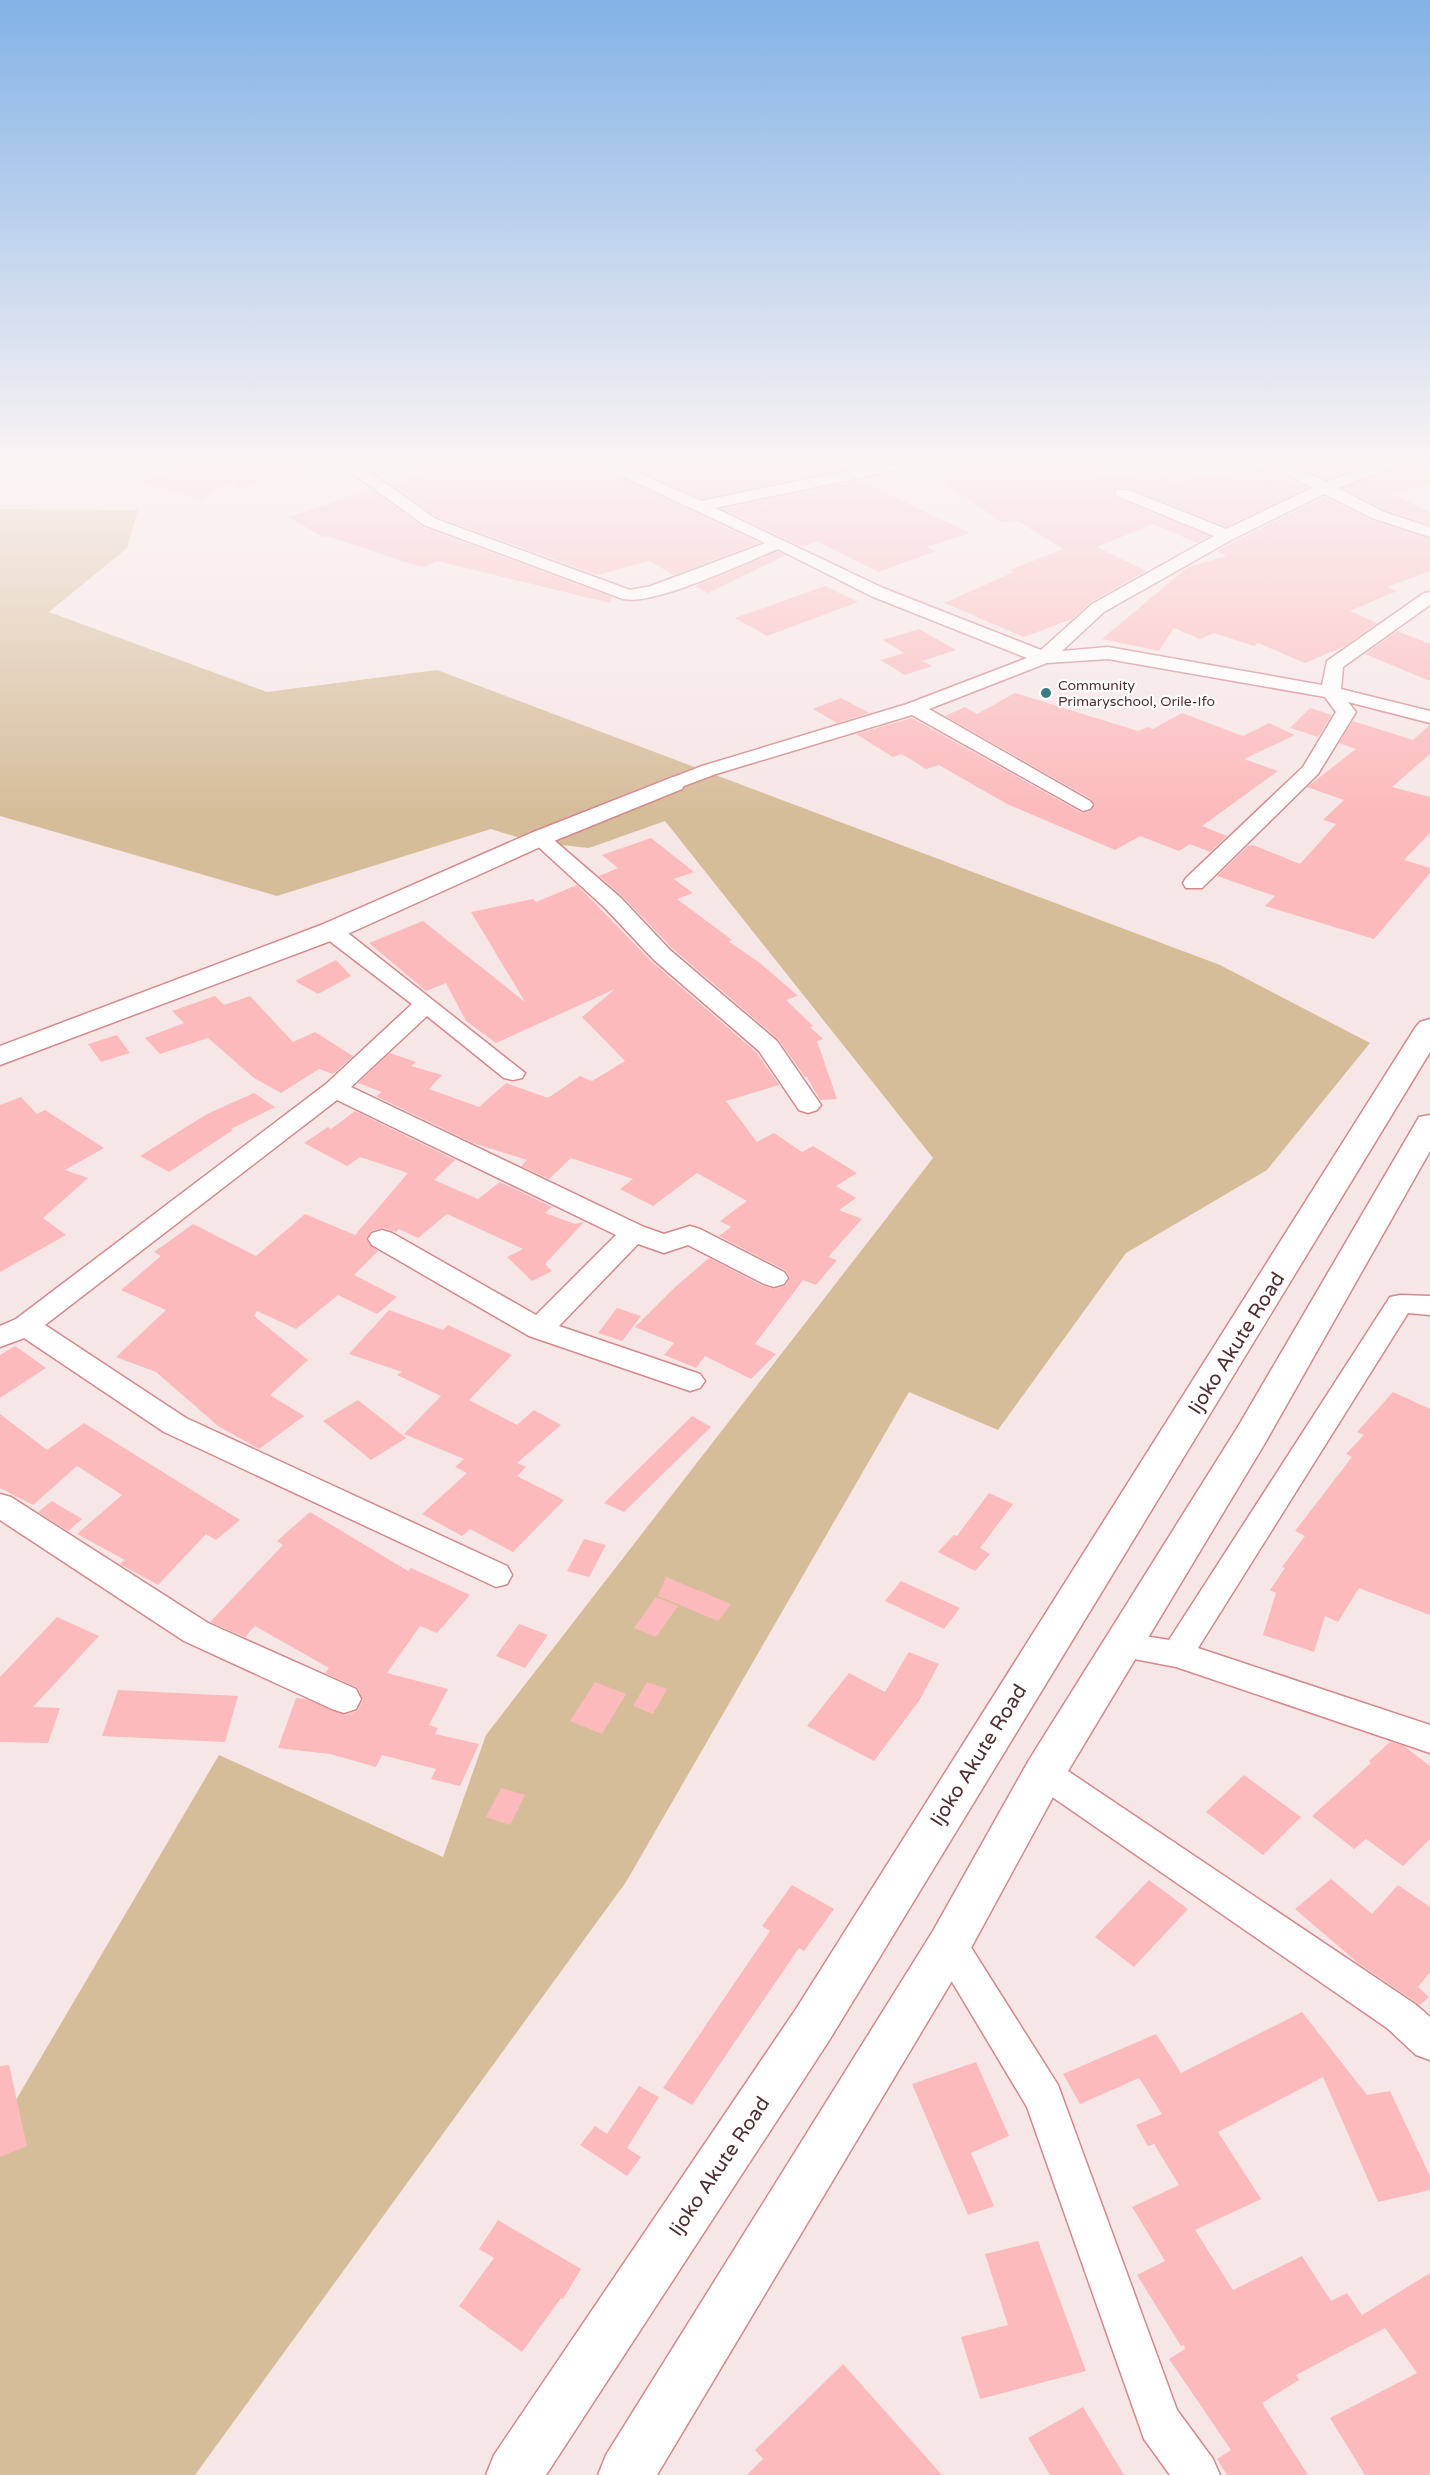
<svg xmlns="http://www.w3.org/2000/svg" width="1430" height="2475" font-family="'Varela Round',sans-serif">
<style>
.green{fill:#d6bd9a}
.building{fill:#fcbabc}
.lines{fill:none;stroke-linecap:round;stroke-linejoin:round}
.street-casing{stroke:#d5888b;stroke-width:3}
.secondary-casing{stroke:#d5888b;stroke-width:3}
.street{fill:#fff;fill-rule:evenodd}
.secondary{fill:#fff;fill-rule:evenodd}
.poi-dot{fill:#378081;stroke:#fff;stroke-width:2}
.labels{text-anchor:middle;stroke-width:4.5;stroke-linejoin:round;paint-order:stroke}
.far-poi-label{font-size:14px;fill:#4e2e30;stroke:#fff;text-anchor:start}
.near-street-label{font-size:20px;fill:#4e2e30;stroke:#fff}
</style>
<rect width="100%" height="100%" fill="#f7e6e6"/>
<!-- green -->
<path class="green" d="M 0,509 L 138,510 L 127,548 L 49,612 L 267,692 L 437,670 L 1220,965 L 1370,1043 L 1267,1170 L 1126,1253 L 998,1430 L 909,1392 L 626,1882 L 195,2475 L 0,2475 L 0,2127 L 219,1755 L 443,1857 L 486,1735 L 933,1158 L 665,821 L 589,848 L 533,842 L 491,829 L 277,896 L 0,816 Z"/>
<!-- building -->
<path class="building" d="M 182,465 L 296,465 L 297,473 L 239,488 L 232,483 L 201,499 L 141,482 Z
M 418,465 L 597,465 L 759,543 L 674,575 L 649,561 L 597,575 L 437,517 L 391,484 L 421,475 Z
M 627,465 L 837,465 L 837,470 L 701,499 Z
M 952,465 L 1089,465 L 1109,478 L 1153,469 L 1174,481 L 1271,467 L 1307,488 L 1226,527 L 1130,488 L 1117,488 L 1113,492 L 1116,498 L 1209,536 L 1197,543 L 1153,524 L 1097,547 L 1146,571 L 1091,602 L 1072,619 L 1024,637 L 944,603 L 1014,572 L 1010,570 L 1063,549 L 1016,520 L 1002,522 L 942,482 L 968,477 Z
M 1298,465 L 1366,465 L 1326,480 Z
M 1399,465 L 1430,465 L 1430,485 L 1391,493 L 1430,512 L 1430,525 L 1385,510 L 1343,488 Z
M 859,480 L 970,533 L 927,547 L 936,551 L 878,572 L 816,541 L 803,547 L 722,509 Z
M 372,490 L 423,527 L 612,597 L 610,603 L 437,561 L 424,567 L 411,564 L 327,536 L 323,537 L 288,517 Z
M 1324,497 L 1371,520 L 1430,539 L 1430,571 L 1387,587 L 1397,591 L 1350,611 L 1377,623 L 1345,646 L 1305,663 L 1258,643 L 1254,646 L 1214,633 L 1200,639 L 1174,628 L 1159,651 L 1102,639 L 1188,567 L 1227,556 L 1216,551 Z
M 778,551 L 786,555 L 708,593 L 695,586 Z
M 825,586 L 858,602 L 767,636 L 735,618 Z
M 919,629 L 956,650 L 922,661 L 932,666 L 905,675 L 880,660 L 904,653 L 883,640 Z
M 1397,631 L 1430,644 L 1430,681 L 1365,654 Z
M 1015,693 L 1138,731 L 1148,727 L 1153,729 L 1182,713 L 1243,736 L 1269,723 L 1295,735 L 1244,759 L 1278,771 L 1202,826 L 1227,836 L 1210,852 L 1190,844 L 1179,851 L 1140,836 L 1115,850 L 1007,804 L 939,765 L 926,769 L 902,754 L 893,757 L 856,734 L 912,718 L 1082,813 L 1091,811 L 1095,805 L 1091,799 L 945,716 L 965,707 L 977,714 Z
M 841,698 L 869,713 L 837,723 L 813,709 Z
M 1310,708 L 1332,715 L 1318,737 L 1290,728 Z
M 1353,721 L 1413,740 L 1430,725 L 1430,754 L 1392,787 L 1430,797 L 1430,833 L 1404,860 L 1430,868 L 1430,873 L 1374,939 L 1265,906 L 1275,896 L 1217,876 L 1248,846 L 1253,845 L 1300,864 L 1336,824 L 1323,820 L 1344,800 L 1307,787 L 1356,749 L 1339,743 Z
M 651,838 L 694,872 L 674,879 L 693,893 L 677,899 L 732,940 L 728,941 L 760,963 L 798,996 L 786,1000 L 813,1026 L 810,1027 L 823,1039 L 817,1041 L 837,1099 L 820,1100 L 807,1077 L 805,1077 L 778,1039 L 672,948 L 622,896 L 599,876 L 618,868 L 602,855 Z
M 577,885 L 652,962 L 757,1053 L 779,1085 L 726,1101 L 757,1142 L 774,1133 L 802,1152 L 813,1146 L 857,1173 L 836,1186 L 856,1198 L 839,1210 L 862,1219 L 828,1257 L 837,1260 L 816,1285 L 803,1280 L 755,1344 L 776,1354 L 751,1379 L 705,1356 L 696,1368 L 664,1355 L 674,1343 L 635,1327 L 674,1288 L 709,1258 L 763,1286 L 775,1289 L 786,1285 L 790,1277 L 785,1270 L 719,1236 L 731,1227 L 720,1221 L 747,1201 L 697,1173 L 653,1206 L 620,1189 L 633,1179 L 571,1158 L 549,1179 L 521,1166 L 527,1160 L 473,1143 L 376,1096 L 382,1092 L 358,1083 L 390,1053 L 416,1062 L 411,1066 L 442,1075 L 429,1089 L 479,1107 L 506,1083 L 548,1098 L 580,1076 L 592,1081 L 625,1061 L 582,1017 L 615,989 L 496,1043 L 466,1021 L 446,983 L 426,991 L 369,943 L 423,921 L 525,1002 L 471,912 L 533,899 L 536,902 Z
M 336,960 L 351,976 L 318,994 L 295,981 Z
M 215,996 L 224,1005 L 250,996 L 293,1042 L 315,1032 L 353,1056 L 333,1074 L 319,1069 L 281,1093 L 254,1078 L 208,1038 L 160,1054 L 145,1038 L 184,1023 L 172,1011 Z
M 117,1035 L 130,1053 L 101,1062 L 88,1044 Z
M 254,1093 L 275,1107 L 231,1129 L 233,1130 L 169,1172 L 140,1156 L 207,1114 Z
M 21,1097 L 37,1114 L 45,1110 L 104,1148 L 65,1170 L 88,1178 L 43,1218 L 66,1235 L 0,1272 L 0,1105 Z
M 355,1111 L 455,1160 L 434,1180 L 478,1199 L 500,1182 L 552,1207 L 545,1213 L 575,1224 L 584,1222 L 545,1264 L 552,1271 L 532,1281 L 507,1257 L 523,1249 L 447,1214 L 418,1238 L 399,1229 L 396,1232 L 383,1228 L 371,1231 L 366,1240 L 378,1251 L 354,1275 L 397,1297 L 377,1314 L 338,1295 L 296,1329 L 257,1311 L 254,1316 L 308,1360 L 270,1395 L 304,1416 L 259,1449 L 218,1426 L 156,1372 L 116,1357 L 166,1310 L 121,1290 L 161,1256 L 154,1252 L 193,1224 L 256,1256 L 305,1214 L 355,1235 L 408,1173 L 360,1157 L 347,1166 L 304,1143 L 328,1127 L 331,1129 Z
M 617,1308 L 641,1316 L 622,1341 L 598,1333 Z
M 389,1310 L 443,1330 L 448,1325 L 512,1355 L 469,1400 L 517,1425 L 534,1410 L 561,1425 L 517,1463 L 526,1467 L 517,1476 L 564,1500 L 513,1552 L 470,1529 L 462,1536 L 422,1514 L 467,1473 L 455,1467 L 464,1459 L 404,1434 L 441,1396 L 397,1375 L 402,1372 L 349,1354 Z
M 15,1346 L 46,1368 L 0,1398 L 0,1355 Z
M 1393,1392 L 1430,1409 L 1430,1615 L 1359,1588 L 1338,1622 L 1325,1616 L 1314,1652 L 1263,1635 L 1276,1593 L 1270,1590 L 1285,1568 L 1282,1567 L 1305,1536 L 1295,1531 L 1352,1457 L 1346,1454 L 1364,1435 L 1357,1432 Z
M 358,1400 L 406,1438 L 371,1460 L 323,1421 Z
M 0,1414 L 47,1450 L 84,1423 L 240,1520 L 216,1540 L 206,1534 L 158,1585 L 120,1564 L 125,1560 L 77,1534 L 122,1495 L 77,1466 L 33,1505 L 0,1488 Z
M 692,1416 L 711,1427 L 624,1512 L 604,1503 Z
M 989,1493 L 1013,1504 L 980,1548 L 990,1554 L 975,1571 L 938,1552 L 954,1535 L 957,1536 Z
M 52,1501 L 82,1519 L 68,1531 L 38,1512 Z
M 310,1512 L 408,1571 L 411,1568 L 470,1595 L 437,1633 L 420,1626 L 387,1673 L 448,1689 L 429,1725 L 438,1728 L 435,1734 L 479,1744 L 460,1786 L 431,1779 L 436,1769 L 382,1755 L 376,1767 L 330,1754 L 278,1748 L 296,1698 L 306,1699 L 345,1715 L 357,1711 L 363,1700 L 358,1688 L 325,1673 L 329,1668 L 255,1626 L 245,1637 L 210,1622 L 283,1545 L 277,1541 Z
M 584,1539 L 606,1545 L 589,1577 L 567,1571 Z
M 666,1577 L 731,1604 L 718,1621 L 658,1596 Z
M 901,1581 L 960,1608 L 944,1629 L 885,1601 Z
M 656,1597 L 678,1606 L 656,1637 L 634,1628 Z
M 57,1617 L 99,1636 L 33,1707 L 60,1708 L 48,1743 L 0,1742 L 0,1677 Z
M 519,1624 L 548,1635 L 525,1668 L 496,1656 Z
M 909,1652 L 939,1664 L 919,1701 L 874,1761 L 807,1726 L 849,1673 L 885,1692 Z
M 595,1682 L 626,1694 L 602,1734 L 570,1721 Z
M 647,1682 L 667,1689 L 653,1714 L 633,1706 Z
M 118,1690 L 238,1696 L 225,1742 L 102,1736 Z
M 1390,1742 L 1404,1746 L 1430,1766 L 1430,1839 L 1403,1866 L 1366,1839 L 1354,1849 L 1312,1816 L 1371,1763 L 1369,1761 Z
M 1244,1775 L 1301,1817 L 1263,1855 L 1206,1812 Z
M 501,1788 L 525,1795 L 510,1825 L 486,1817 Z
M 1331,1879 L 1372,1914 L 1398,1885 L 1430,1907 L 1430,1972 L 1418,1987 L 1429,1997 L 1420,2005 L 1358,1963 L 1295,1909 Z
M 1149,1880 L 1188,1909 L 1134,1967 L 1095,1937 Z
M 792,1885 L 834,1909 L 804,1951 L 799,1948 L 692,2105 L 663,2088 L 770,1931 L 762,1926 Z
M 1302,2012 L 1367,2095 L 1390,2091 L 1430,2176 L 1430,2190 L 1378,2202 L 1323,2077 L 1218,2132 L 1261,2199 L 1195,2230 L 1233,2290 L 1302,2256 L 1331,2301 L 1347,2293 L 1362,2315 L 1430,2273 L 1430,2475 L 1365,2475 L 1330,2418 L 1417,2373 L 1385,2328 L 1296,2375 L 1299,2380 L 1262,2403 L 1308,2475 L 1227,2475 L 1217,2459 L 1231,2450 L 1169,2359 L 1185,2349 L 1184,2345 L 1181,2346 L 1137,2275 L 1165,2261 L 1132,2207 L 1179,2185 L 1154,2144 L 1148,2146 L 1136,2125 L 1162,2114 L 1139,2078 L 1080,2104 L 1063,2074 L 1156,2034 L 1181,2073 Z
M 976,2062 L 1009,2136 L 971,2153 L 994,2206 L 968,2215 L 912,2084 Z
M 9,2065 L 27,2146 L 0,2157 L 0,2066 Z
M 639,2086 L 659,2097 L 627,2148 L 641,2157 L 627,2176 L 580,2145 L 595,2126 L 607,2134 Z
M 498,2220 L 581,2269 L 563,2299 L 561,2298 L 522,2352 L 459,2306 L 494,2258 L 479,2249 Z
M 1038,2241 L 1086,2371 L 980,2399 L 961,2337 L 1008,2325 L 985,2254 Z
M 843,2364 L 942,2475 L 747,2475 L 763,2459 L 755,2450 Z
M 1083,2407 L 1124,2475 L 1050,2475 L 1028,2438 Z"/>
<g class="lines">
<!-- street casing -->
<g class="street-casing">
<path id="street" d="M 341,465 L 360,465 L 436,519 L 630,590 L 651,586 L 765,543 L 599,465 L 621,465 L 701,501 L 873,465 L 905,465 L 897,470 L 715,508 L 883,588 L 1041,650 L 1092,604 L 1214,536 L 1117,496 L 1115,493 L 1117,490 L 1129,490 L 1226,529 L 1312,488 L 1272,465 L 1293,465 L 1326,482 L 1373,465 L 1397,465 L 1338,488 L 1384,512 L 1430,527 L 1430,537 L 1372,518 L 1324,494 L 1233,539 L 1104,612 L 1062,651 L 1108,647 L 1322,685 L 1327,661 L 1424,593 L 1430,592 L 1430,605 L 1343,667 L 1341,689 L 1430,711 L 1430,723 L 1348,702 L 1356,712 L 1318,774 L 1202,888 L 1186,888 L 1183,883 L 1186,878 L 1303,767 L 1336,712 L 1325,697 L 1108,659 L 1047,663 L 929,709 L 1090,801 L 1093,805 L 1090,809 L 1083,811 L 912,715 L 716,774 L 673,790 L 666,788 L 663,784 L 666,780 L 702,766 L 907,704 L 1027,658 L 871,596 L 778,549 C 746,562 654,606 623,599 L 424,525 Z
M 540,832 L 547,834 L 621,898 L 670,950 L 777,1041 L 821,1105 L 817,1110 L 808,1113 L 799,1110 L 759,1051 L 654,960 L 605,908 L 533,842 L 529,838 L 533,834 Z
M 331,924 L 339,926 L 525,1073 L 522,1078 L 513,1080 L 504,1078 L 427,1016 L 351,1087 L 644,1227 L 664,1234 L 690,1226 L 700,1229 L 784,1272 L 788,1278 L 784,1284 L 774,1287 L 764,1284 L 688,1245 L 664,1253 L 638,1244 L 559,1326 L 700,1374 L 705,1381 L 700,1388 L 690,1391 L 529,1336 L 372,1245 L 368,1239 L 372,1233 L 382,1230 L 392,1233 L 536,1315 L 616,1235 L 337,1100 L 45,1325 L 186,1418 L 507,1566 L 512,1575 L 507,1584 L 496,1587 L 164,1432 L 24,1338 L 0,1347 L 0,1326 L 16,1319 L 326,1084 L 412,1004 L 323,936 L 320,931 L 323,926 Z
M 1400,1295 L 1430,1296 L 1430,1315 L 1408,1313 L 1198,1648 L 1430,1725 L 1430,1753 L 1176,1667 L 1108,1654 L 1104,1645 L 1108,1636 L 1120,1632 L 1169,1640 L 1390,1297 Z
M 0,1494 L 11,1497 L 208,1623 L 356,1689 L 361,1699 L 356,1709 L 344,1713 L 332,1709 L 184,1641 L 0,1520 Z
M 1044,1759 L 1056,1763 L 1415,2004 L 1430,2017 L 1430,2060 L 1416,2055 L 1387,2028 L 1032,1783 L 1027,1773 L 1032,1763 Z
M 949,1928 L 962,1933 L 1058,2085 L 1177,2410 L 1213,2459 L 1220,2475 L 1170,2475 L 1144,2439 L 1027,2107 L 930,1945 L 936,1933 Z"/>
</g>
<!-- secondary casing -->
<g class="secondary-casing">
<path id="secondary" d="M 673,777 L 682,779 L 685,784 L 682,789 L 549,843 L 341,937 L 0,1065 L 0,1046 L 321,925 L 531,833 Z
M 1430,1019 L 1430,1052 L 830,2039 L 546,2475 L 486,2475 L 494,2455 L 796,2009 L 1415,1028 L 1420,1022 Z
M 1430,1115 L 1430,1151 L 1265,1443 L 1059,1786 L 965,1959 L 657,2475 L 598,2475 L 606,2455 L 933,1931 L 1029,1760 L 1239,1425 L 1415,1124 L 1419,1117 Z"/>
</g>
<!-- street -->
<use href="#street" class="street"/>
<!-- secondary -->
<use href="#secondary" class="secondary"/>
</g>
<!-- sky -->
<linearGradient id="sky" x2="0" y2="1"><stop stop-color="#82b2e6"/><stop offset="0.57" stop-color="#fbf4f4"/><stop offset="1" stop-color="#fbf4f4" stop-opacity="0"/></linearGradient>
<rect width="1430" height="812" fill="url(#sky)"/>
<!-- markers -->
<circle class="poi-dot" cx="1046" cy="693" r="6"/>
<g class="labels">
<!-- far-poi labels -->
<g class="far-poi-label">
<text x="1058" y="690">Community<tspan x="1058" dy="16">Primaryschool, Orile-Ifo</tspan></text>
</g>
<!-- near-street labels -->
<g class="near-street-label">
<text transform="translate(1236 1343) rotate(-58)" y="7">Ijoko Akute Road</text>
<text transform="translate(978 1755) rotate(-58)" y="7">Ijoko Akute Road</text>
<text transform="translate(719 2166) rotate(-56)" y="7">Ijoko Akute Road</text>
</g>
</g>
</svg>
